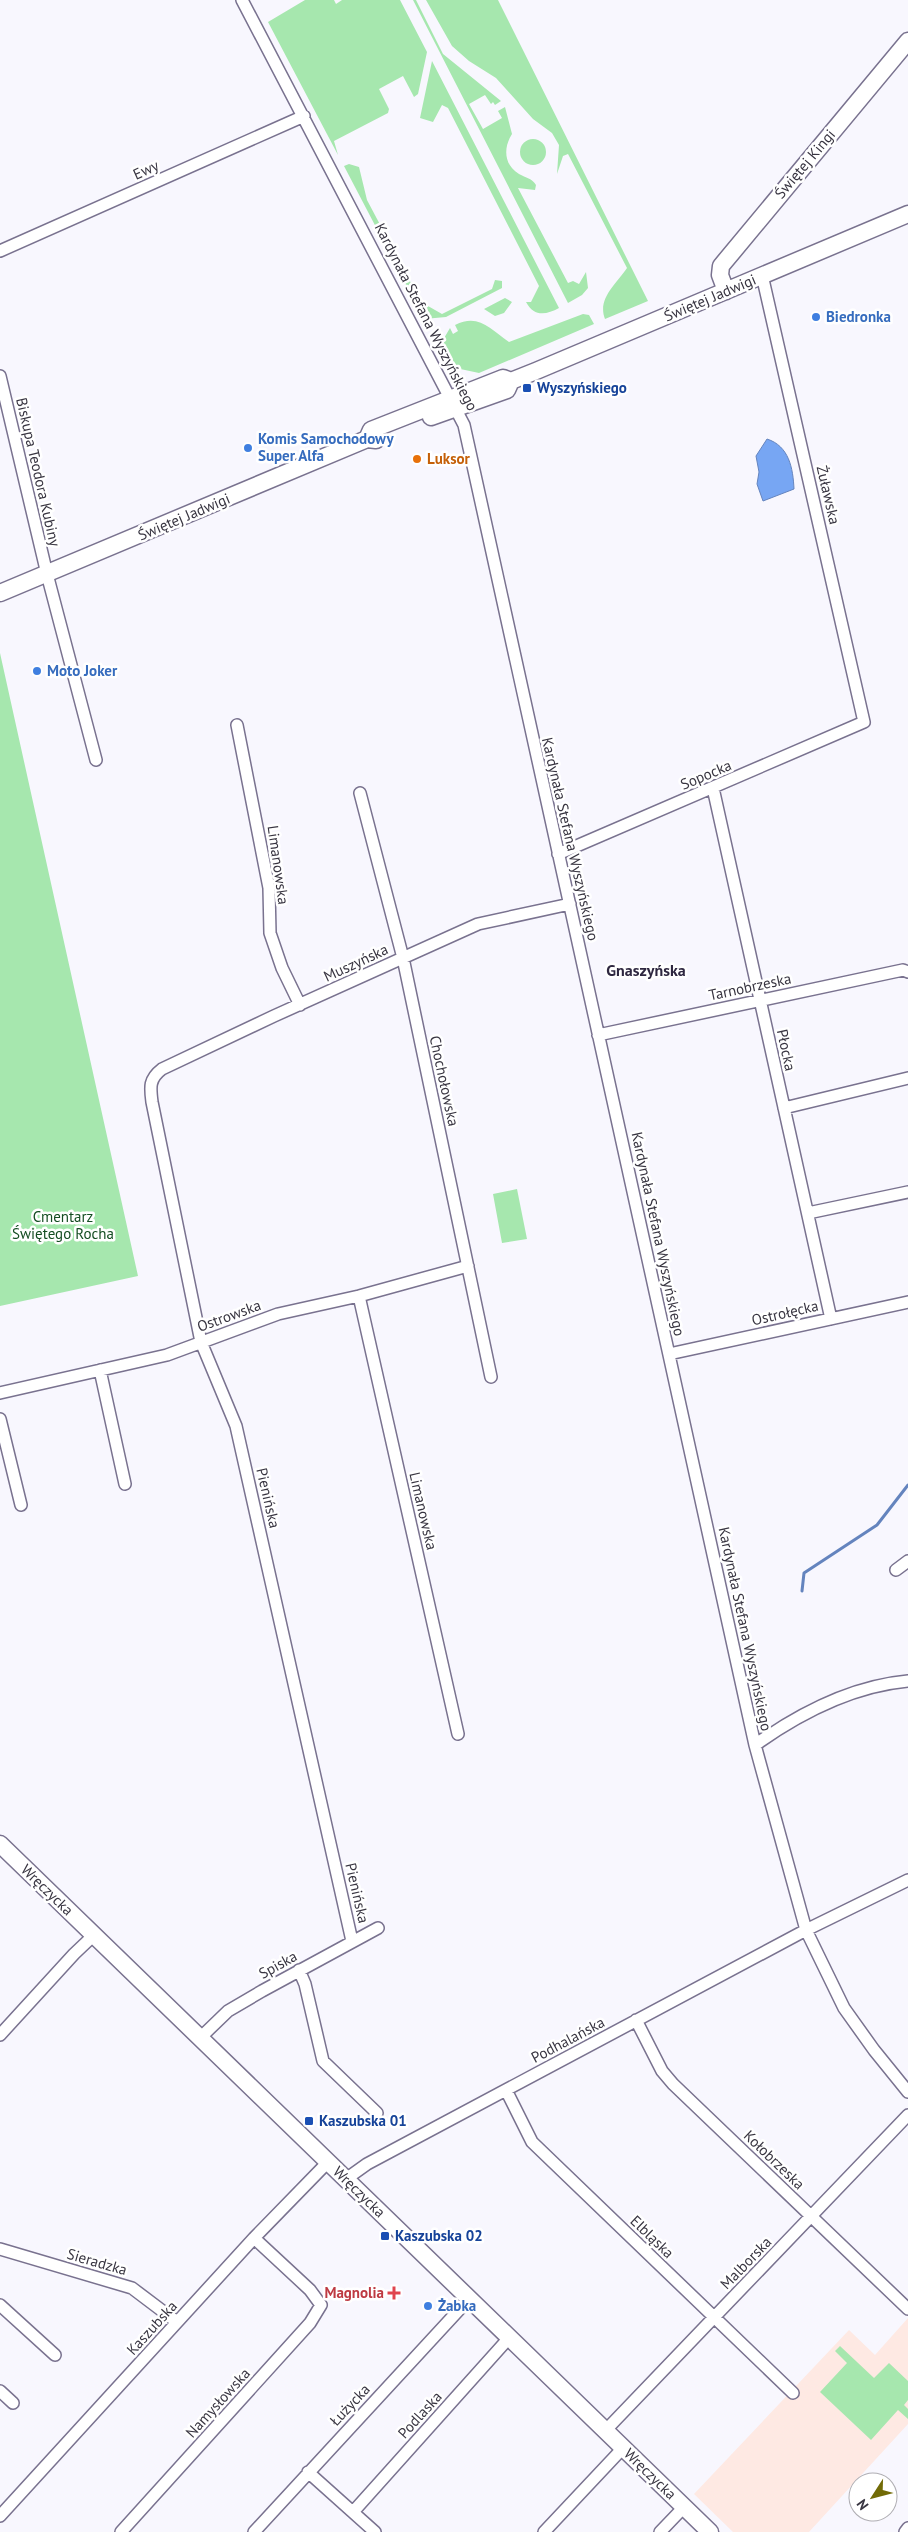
<svg xmlns="http://www.w3.org/2000/svg" width="908" height="2532" font-family="'PT Sans',sans-serif">
<style>
.education{fill:#fee9e3}
.green{fill:#a6e7ae}
.water{fill:#77a6f3;stroke:#6484be}
.lines{fill:none;stroke-linecap:round;stroke-linejoin:round}
.stream{stroke:#6484be;stroke-width:3}
.street-casing{stroke:#79728f;stroke-width:14}
.secondary-casing{stroke:#79728f;stroke-width:19}
.street{stroke:#fff;stroke-width:11}
.secondary{stroke:#fff;stroke-width:16}
.shop-dot{fill:#3f7fe0;stroke:#fff;stroke-width:2}
.transit-dot{fill:#1a4fb4;stroke:#fff;stroke-width:2}
.food-dot{fill:#e8710a;stroke:#fff;stroke-width:2}
.health-dot{fill:#e0444e;stroke:#fff;stroke-width:2}
.labels{text-anchor:middle;stroke-width:5;stroke-linejoin:round;paint-order:stroke}
.street-label{font-size:15px;fill:#383541;stroke:#fff}
.shop-label{font-size:15px;font-weight:bold;fill:#366cbe;stroke:#fff;text-anchor:start}
.transit-label{font-size:15px;font-weight:bold;fill:#164399;stroke:#fff;text-anchor:start}
.food-label{font-size:15px;font-weight:bold;fill:#c56008;stroke:#fff;text-anchor:start}
.park-label{font-size:15px;fill:#144d22;stroke:#fff}
.health-label{font-size:15px;font-weight:bold;fill:#be3a42;stroke:#fff;text-anchor:end}
.neighbourhood-label{font-size:16px;font-weight:bold;fill:#2e2740;stroke:#fff}
</style>
<rect width="100%" height="100%" fill="#f8f7fe"/>
<!-- education -->
<path class="education" d="M 908,2318 L 908,2424 L 809,2532 L 733,2532 L 694,2494 L 849,2330 L 875,2355 Z"/>
<!-- green -->
<path class="green" d="M 305,0 L 334,0 L 336,4 L 342,0 L 400,0 L 427,52 L 418,94 L 414,97 L 403,76 L 379,89 L 389,109 L 388,113 L 334,141 L 338,155 L 268,22 Z
M 413,0 L 416,0 L 443,54 L 501,101 L 495,105 L 493,102 L 491,104 L 485,95 L 469,104 L 483,129 L 502,118 L 498,111 L 505,107 L 512,134 C 503,148 504,165 519,174 C 526,178 532,178 536,185 L 535,190 L 518,188 L 568,283 L 573,281 L 579,284 L 586,272 L 588,288 L 582,295 L 568,303 Z
M 426,0 L 498,0 L 648,301 L 605,319 C 597,299 616,284 627,268 L 568,154 L 563,156 L 557,174 L 559,145 L 552,133 L 533,119 L 496,78 L 469,61 L 452,46 Z
M 432,61 L 559,308 C 546,315 534,317 526,302 L 531,302 L 539,286 L 448,108 L 442,105 L 433,122 L 420,118 Z
M520 152a13 13 0 1 1 26 0a13 13 0 1 1-26 0Z
M 349,164 L 359,167 L 367,200 L 421,302 L 442,314 L 492,289 L 495,280 L 502,281 L 502,288 L 446,317 L 424,319 L 344,166 Z
M 505,298 L 512,302 L 504,313 L 495,316 L 484,309 Z
M 583,314 L 589,315 L 594,324 L 479,373 L 451,367 L 440,345 L 450,328 L 453,334 L 458,331 L 455,325 C 479,313 490,329 509,342 Z
M 0,653 L 138,1276 L 0,1306 Z
M 517,1189 L 527,1239 L 502,1243 L 493,1194 Z
M 840,2346 L 874,2378 L 889,2363 L 908,2381 L 908,2400 L 904,2405 L 908,2409 L 908,2419 L 898,2410 L 871,2440 L 820,2392 L 847,2363 L 835,2351 Z"/>
<!-- water -->
<path class="water" d="M 767,439 C 789,446 793,468 794,489 L 763,501 L 757,484 L 759,472 L 756,456 Z"/>
<g class="lines">
<!-- stream -->
<path class="stream" d="M 802,1591 L 804,1573 L 877,1525 L 908,1485"/>
<!-- street casing -->
<g class="street-casing">
<path id="street" d="M 242,0 L 464,425 L 755,1745 L 806,1930 L 844,2008 L 874,2050 L 908,2092
M 0,251 L 304,116
M 0,376 L 47,574 L 96,760
M 237,725 L 269,888 L 270,933 L 282,968 L 300,1005
M 713,788 L 831,1319
M 360,793 L 403,958 L 491,1377
M 558,854 L 864,722 L 762,275
M 598,1035 L 903,970 L 908,972
M 784,1108 L 908,1078
M 808,1213 L 908,1192
M 359,1296 L 458,1734
M 669,1354 L 908,1302
M 100,1370 L 125,1484
M 0,1393 L 167,1355 L 278,1314 L 359,1296 L 468,1266
M 0,1419 L 21,1505
M 896,1570 L 908,1561
M 755,1745 C 800,1713 853,1686 908,1681
M 352,1941 L 236,1426 L 201,1342 L 152,1102 C 150,1087 149,1079 162,1069 L 274,1016 L 478,924 L 570,904
M 299,1970 L 305,1984 L 323,2061 L 377,2113
M 636,2020 L 662,2071 L 673,2084 L 908,2309
M 0,2035 L 74,1954 L 94,1935
M 199,2039 L 228,2011 L 262,1991 L 378,1928
M 506,2090 L 532,2142 L 793,2393
M 346,2179 L 367,2164 L 806,1930 L 908,1880
M 0,2249 L 132,2288 L 177,2322
M 0,2305 L 55,2355
M 0,2391 L 13,2403
M 605,2431 L 908,2115
M 308,2472 L 375,2532
M 353,2512 L 509,2338
M 0,2516 L 254,2238 L 328,2162
M 121,2532 L 310,2323 L 321,2305 L 310,2290 L 254,2238
M 254,2532 L 469,2299
M 544,2532 L 623,2448
M 660,2532 L 684,2507
M 905,2532 L 908,2528"/>
</g>
<!-- secondary casing -->
<g class="secondary-casing">
<path id="secondary" d="M 726,291 L 720,275 L 721,266 L 908,41
M 431,417 L 507,390 L 511,381
M 367,439 L 371,430 L 503,378 L 511,381 L 536,371 L 908,214
M 0,593 L 367,439 L 376,440
M 0,1844 L 710,2532"/>
</g>
<!-- street -->
<use href="#street" class="street"/>
<!-- secondary -->
<use href="#secondary" class="secondary"/>
</g>
<!-- markers -->
<g class="shop-dot">
<circle cx="816" cy="317" r="5"/>
<circle cx="248" cy="448" r="5"/>
<circle cx="37" cy="671" r="5"/>
<circle cx="428" cy="2306" r="5"/>
</g>
<g class="transit-dot">
<rect x="522" y="383" width="10" height="10" rx="2.5"/>
<rect x="304" y="2116" width="10" height="10" rx="2.5"/>
<rect x="380" y="2231" width="10" height="10" rx="2.5"/>
</g>
<circle class="food-dot" cx="417" cy="459" r="5"/>
<path class="health-dot" d="M391.5 2285.5h5v5h5v5h-5v5h-5v-5h-5v-5h5z"/>
<g class="labels">
<!-- street labels -->
<g class="street-label">
<text transform="translate(805 164) rotate(-50)" y="5">Świętej Kingi</text>
<text transform="translate(146 170) rotate(-24)" y="5">Ewy</text>
<text transform="translate(710 298) rotate(-23)" y="5">Świętej Jadwigi</text>
<text transform="translate(426 317) rotate(63)" y="5">Kardynała Stefana Wyszyńskiego</text>
<text transform="translate(38 472) rotate(77)" y="5">Biskupa Teodora Kubiny</text>
<text transform="translate(828 495) rotate(77)" y="5">Żuławska</text>
<text transform="translate(184 517) rotate(-23)" y="5">Świętej Jadwigi</text>
<text transform="translate(706 775) rotate(-23)" y="5">Sopocka</text>
<text transform="translate(570 839) rotate(77)" y="5">Kardynała Stefana Wyszyńskiego</text>
<text transform="translate(278 865) rotate(82)" y="5">Limanowska</text>
<text transform="translate(356 963) rotate(-25)" y="5">Muszyńska</text>
<text transform="translate(750 987) rotate(-12)" y="5">Tarnobrzeska</text>
<text transform="translate(786 1050) rotate(78)" y="5">Płocka</text>
<text transform="translate(444 1081) rotate(78)" y="5">Chochołowska</text>
<text transform="translate(658 1234) rotate(78)" y="5">Kardynała Stefana Wyszyńskiego</text>
<text transform="translate(785 1313) rotate(-13)" y="5">Ostrołęcka</text>
<text transform="translate(229 1316) rotate(-20)" y="5">Ostrowska</text>
<text transform="translate(268 1498) rotate(77)" y="5">Pienińska</text>
<text transform="translate(423 1511) rotate(77)" y="5">Limanowska</text>
<text transform="translate(745 1629) rotate(78)" y="5">Kardynała Stefana Wyszyńskiego</text>
<text transform="translate(47 1890) rotate(44)" y="5">Wręczycka</text>
<text transform="translate(357 1893) rotate(77)" y="5">Pienińska</text>
<text transform="translate(278 1965) rotate(-29)" y="5">Spiska</text>
<text transform="translate(568 2040) rotate(-28)" y="5">Podhalańska</text>
<text transform="translate(774 2160) rotate(44)" y="5">Kołobrzeska</text>
<text transform="translate(359 2192) rotate(44)" y="5">Wręczycka</text>
<text transform="translate(652 2237) rotate(44)" y="5">Elbląska</text>
<text transform="translate(97 2262) rotate(16)" y="5">Sieradzka</text>
<text transform="translate(746 2263) rotate(-46)" y="5">Malborska</text>
<text transform="translate(152 2328) rotate(-48)" y="5">Kaszubska</text>
<text transform="translate(218 2403) rotate(-48)" y="5">Namysłowska</text>
<text transform="translate(350 2405) rotate(-47)" y="5">Łużycka</text>
<text transform="translate(420 2415) rotate(-48)" y="5">Podlaska</text>
<text transform="translate(650 2474) rotate(44)" y="5">Wręczycka</text>
</g>
<!-- shop labels -->
<g class="shop-label">
<text x="826" y="322">Biedronka</text>
<text x="258" y="444">Komis Samochodowy<tspan x="258" dy="17">Super Alfa</tspan></text>
<text x="47" y="676">Moto Joker</text>
<text x="438" y="2311">Żabka</text>
</g>
<!-- transit labels -->
<g class="transit-label">
<text x="537" y="393">Wyszyńskiego</text>
<text x="319" y="2126">Kaszubska 01</text>
<text x="395" y="2241">Kaszubska 02</text>
</g>
<!-- food labels -->
<g class="food-label">
<text x="427" y="464">Luksor</text>
</g>
<!-- park labels -->
<g class="park-label">
<text x="63" y="1222">Cmentarz<tspan x="63" dy="17">Świętego Rocha</tspan></text>
</g>
<!-- health labels -->
<g class="health-label">
<text x="384" y="2298">Magnolia</text>
</g>
<!-- neighbourhood labels -->
<g class="neighbourhood-label">
<text x="646" y="976">Gnaszyńska</text>
</g>
</g>
<!-- north arrow -->
<g transform="translate(873 2497) rotate(234)"><circle r="24" fill="#ffffff" stroke="#afaeb3"/>
<path d="M0-4L9 19L0 12L-9 19Z" fill="#726b07"/>
<text y="-8" font-size="14" font-weight="bold" text-anchor="middle" fill="#383541">N</text>
</g>
</svg>
